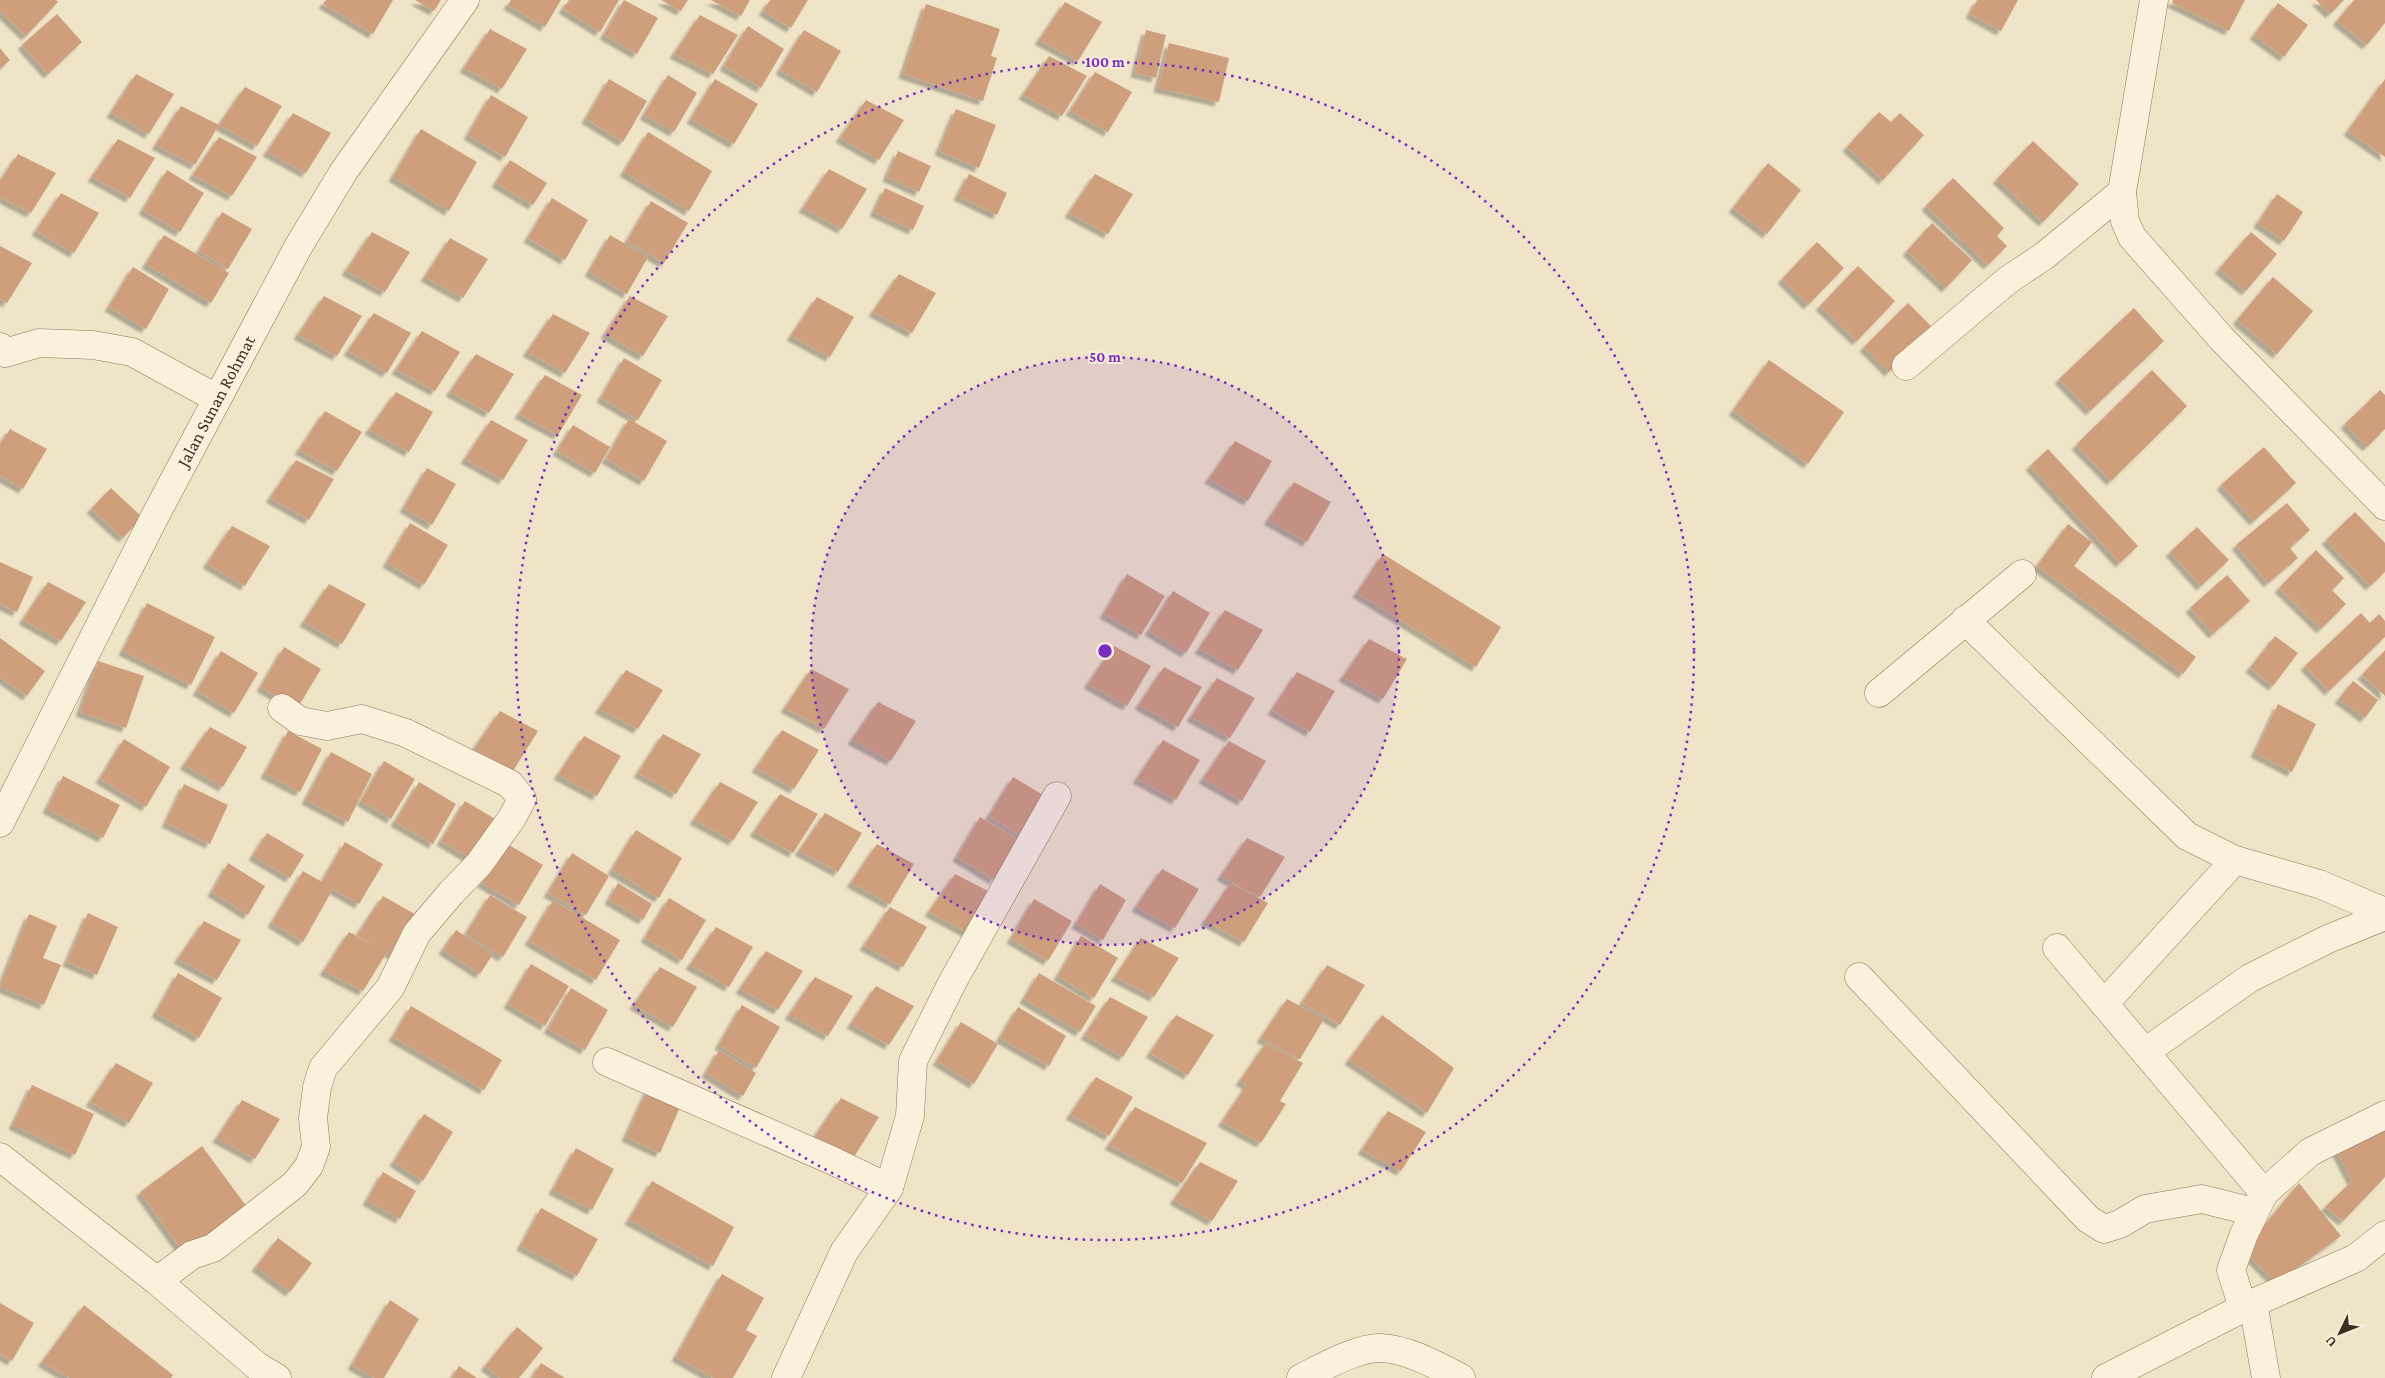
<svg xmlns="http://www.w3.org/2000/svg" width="2385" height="1378" font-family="'Crimson Pro',serif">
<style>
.building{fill:#cf9f7d;filter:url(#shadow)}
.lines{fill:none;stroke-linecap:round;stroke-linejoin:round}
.minor-casing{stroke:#8d765c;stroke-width:29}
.minor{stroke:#faf1dc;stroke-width:28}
.ring{fill:none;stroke:#7b2cbf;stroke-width:2.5;stroke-dasharray:2.5 5}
.labels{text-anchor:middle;stroke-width:4;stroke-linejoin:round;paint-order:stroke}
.street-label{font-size:18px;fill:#3d2e20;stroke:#f7eed8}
.centre{fill:#7b2cbf;stroke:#f7eed8;stroke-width:2.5}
.ring-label{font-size:15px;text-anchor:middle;font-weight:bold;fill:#7b2cbf;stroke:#f7eed8;stroke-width:4;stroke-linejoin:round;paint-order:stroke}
</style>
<defs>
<filter id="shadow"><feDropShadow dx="-4.5" dy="4.5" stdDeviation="1" flood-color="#0004"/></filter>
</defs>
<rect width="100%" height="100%" fill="#f0e4c8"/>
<!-- building -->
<path class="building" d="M 0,0 L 56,0 L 58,2 L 26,36 L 0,11 Z
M 326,0 L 393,0 L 373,34 L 323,4 Z
M 415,0 L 441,0 L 434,11 Z
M 511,0 L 561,0 L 545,27 L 508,5 Z
M 569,0 L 619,0 L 600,32 L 563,9 Z
M 624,0 L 658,18 L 637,54 L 604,35 Z
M 661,0 L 688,0 L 681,11 Z
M 711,0 L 750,0 L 741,16 Z
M 770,0 L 808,0 L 791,28 L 763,11 Z
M 1977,0 L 2018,0 L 2001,31 L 1970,14 Z
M 2173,0 L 2245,0 L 2229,31 L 2172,3 Z
M 2316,0 L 2344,0 L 2330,14 Z
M 2354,0 L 2385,0 L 2385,23 L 2367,45 L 2337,21 Z
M 1065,2 L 1102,22 L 1078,61 L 1039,40 Z
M 2278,3 L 2308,25 L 2284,57 L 2254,35 Z
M 926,4 L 1000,29 L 991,56 L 997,58 L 983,101 L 903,74 Z
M 57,14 L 82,42 L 48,74 L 22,45 Z
M 700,15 L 738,35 L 713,74 L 674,54 Z
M 748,26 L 784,49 L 761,88 L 724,66 Z
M 490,29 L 527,49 L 502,89 L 464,68 Z
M 804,30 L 841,51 L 817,92 L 780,70 Z
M 1146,30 L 1166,35 L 1156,78 L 1135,73 Z
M 1169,43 L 1229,58 L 1219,102 L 1158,88 Z
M 0,48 L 10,60 L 0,69 Z
M 1049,56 L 1087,76 L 1062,116 L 1023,95 Z
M 1095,72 L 1132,92 L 1108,132 L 1070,111 Z
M 136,74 L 174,94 L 149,134 L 111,113 Z
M 668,75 L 697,93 L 674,132 L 644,115 Z
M 609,79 L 647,101 L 623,142 L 586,119 Z
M 715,79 L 758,104 L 734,144 L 691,119 Z
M 2385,79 L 2385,157 L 2348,131 Z
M 245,87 L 282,106 L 257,146 L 219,125 Z
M 491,95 L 528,117 L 505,157 L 468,135 Z
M 866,100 L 904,120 L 879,160 L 840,138 Z
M 181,106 L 219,125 L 195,165 L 156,145 Z
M 956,109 L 996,125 L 979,168 L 939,151 Z
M 1879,112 L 1891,122 L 1900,113 L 1924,135 L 1883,180 L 1847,147 Z
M 293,113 L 331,133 L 306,173 L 267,152 Z
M 421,129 L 477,162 L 449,211 L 393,177 Z
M 648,132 L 712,171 L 689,211 L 624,172 Z
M 219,137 L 257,157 L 232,196 L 193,175 Z
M 118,139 L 155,158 L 130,198 L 92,177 Z
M 2033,141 L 2079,184 L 2043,222 L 1997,179 Z
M 898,151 L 931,166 L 919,192 L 887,177 Z
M 18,154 L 56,173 L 31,213 L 0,197 L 0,181 Z
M 510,160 L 547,183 L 533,205 L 496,183 Z
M 1768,163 L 1801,190 L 1767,234 L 1733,208 Z
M 829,169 L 867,189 L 842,229 L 803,208 Z
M 167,170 L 204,193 L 180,232 L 143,210 Z
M 969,174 L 1007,193 L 997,215 L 958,196 Z
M 1095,174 L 1133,194 L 1108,234 L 1069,213 Z
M 1953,178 L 2004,228 L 1997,236 L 2007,246 L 1988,265 L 1926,206 Z
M 885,188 L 924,206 L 913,230 L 874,212 Z
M 61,193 L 99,213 L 74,253 L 36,231 Z
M 2277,194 L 2303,212 L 2284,241 L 2258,223 Z
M 552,198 L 588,220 L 565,260 L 528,238 Z
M 651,201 L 688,223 L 664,263 L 627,241 Z
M 222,212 L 252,229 L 228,269 L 199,251 Z
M 1932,223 L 1972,260 L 1946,288 L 1907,251 Z
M 372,232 L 410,252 L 385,292 L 346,271 Z
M 2251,232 L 2277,254 L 2246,291 L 2219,269 Z
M 164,235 L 229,273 L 211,303 L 146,264 Z
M 610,235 L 648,257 L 627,294 L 589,272 Z
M 450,238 L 488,259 L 463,298 L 425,277 Z
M 1817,242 L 1844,268 L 1808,305 L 1782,279 Z
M 0,246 L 32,263 L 7,303 L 0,299 Z
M 1858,266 L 1895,301 L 1857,341 L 1820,306 Z
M 133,267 L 169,289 L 146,329 L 109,307 Z
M 899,274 L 936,293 L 912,333 L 873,312 Z
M 2273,277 L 2313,311 L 2277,354 L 2237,320 Z
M 324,296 L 362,316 L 337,356 L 298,335 Z
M 630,296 L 668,316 L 643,356 L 605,334 Z
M 817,297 L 854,317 L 830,357 L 791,336 Z
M 1908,303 L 1933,328 L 1889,372 L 1864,347 Z
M 2134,308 L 2164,341 L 2090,411 L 2059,379 Z
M 374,313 L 411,333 L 387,373 L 348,351 Z
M 553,314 L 590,333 L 565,373 L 527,352 Z
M 422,331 L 460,352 L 435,391 L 396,370 Z
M 476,354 L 514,374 L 489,413 L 450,392 Z
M 624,358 L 662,380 L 638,420 L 601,398 Z
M 1769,360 L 1844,412 L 1808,464 L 1733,411 Z
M 2152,370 L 2187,406 L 2111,481 L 2076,445 Z
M 545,375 L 582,395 L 558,435 L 519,414 Z
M 2380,390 L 2385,395 L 2385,429 L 2367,447 L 2345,424 Z
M 396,392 L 433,412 L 409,452 L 369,430 Z
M 325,411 L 362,432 L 337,471 L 299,450 Z
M 629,419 L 667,441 L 644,481 L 606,459 Z
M 491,420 L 528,440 L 503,480 L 465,459 Z
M 573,425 L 610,447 L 595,473 L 557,451 Z
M 10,429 L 47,449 L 23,489 L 0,476 L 0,444 Z
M 1235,441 L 1272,461 L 1248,501 L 1209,479 Z
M 2264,447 L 2296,483 L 2254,521 L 2221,485 Z
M 2048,449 L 2138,546 L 2120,563 L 2030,466 Z
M 296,460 L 334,479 L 309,520 L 270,498 Z
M 427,468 L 456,484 L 432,525 L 404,508 Z
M 1294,482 L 1331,502 L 1307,542 L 1268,520 Z
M 111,488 L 142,517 L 123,538 L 91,509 Z
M 2287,503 L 2310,530 L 2290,548 L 2298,558 L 2268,583 L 2236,545 Z
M 2355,512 L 2385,543 L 2385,572 L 2370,586 L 2326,540 Z
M 410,523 L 448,545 L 424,585 L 387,563 Z
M 2068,524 L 2092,542 L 2074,566 L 2196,657 L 2183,674 L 2037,566 Z
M 232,526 L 270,546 L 245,586 L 207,564 Z
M 2197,527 L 2229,560 L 2201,586 L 2170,552 Z
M 2316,550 L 2344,578 L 2332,590 L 2346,604 L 2321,629 L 2279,588 Z
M 1383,554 L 1501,627 L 1476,667 L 1357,593 Z
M 0,562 L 33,577 L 17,612 L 0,604 Z
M 1127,574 L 1165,596 L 1141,635 L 1104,614 Z
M 2227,575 L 2250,601 L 2213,634 L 2190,608 Z
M 48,582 L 86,602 L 61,641 L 23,620 Z
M 329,584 L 366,604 L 342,644 L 304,622 Z
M 1173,591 L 1210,613 L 1186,653 L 1149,631 Z
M 147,603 L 215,637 L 191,685 L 123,651 Z
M 1225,610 L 1263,630 L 1238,670 L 1199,649 Z
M 2361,613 L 2370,623 L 2379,614 L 2385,621 L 2385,637 L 2329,691 L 2305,666 Z
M 2275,636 L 2298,653 L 2273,686 L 2250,668 Z
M 0,638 L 45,671 L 27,696 L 0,677 Z
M 1369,639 L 1407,659 L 1383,699 L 1343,677 Z
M 1114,646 L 1151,666 L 1127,706 L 1088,684 Z
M 284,647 L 321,669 L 297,709 L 261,687 Z
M 2385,650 L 2385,696 L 2362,675 Z
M 221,651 L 258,673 L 234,713 L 197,691 Z
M 98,661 L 144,676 L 126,728 L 80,712 Z
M 1164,667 L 1202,687 L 1178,727 L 1139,705 Z
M 811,669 L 849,689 L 824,729 L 785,708 Z
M 626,670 L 663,690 L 638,729 L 599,709 Z
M 1297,672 L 1335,691 L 1310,732 L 1272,710 Z
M 1217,678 L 1255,698 L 1230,738 L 1191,717 Z
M 2353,681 L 2378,700 L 2365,718 L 2339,699 Z
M 878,702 L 916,721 L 891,761 L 852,740 Z
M 2278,704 L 2316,724 L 2292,772 L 2255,753 Z
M 500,711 L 538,731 L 513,771 L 474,749 Z
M 210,727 L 247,747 L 223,787 L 184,765 Z
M 782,730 L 819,750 L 794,789 L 756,768 Z
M 288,731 L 322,749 L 300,792 L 265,774 Z
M 663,734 L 701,754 L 676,794 L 638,773 Z
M 584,736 L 621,756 L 597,796 L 558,775 Z
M 124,739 L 170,767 L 146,807 L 100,779 Z
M 1163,740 L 1200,760 L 1176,800 L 1137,779 Z
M 1229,741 L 1266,761 L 1242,801 L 1203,779 Z
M 331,752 L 372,774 L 348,822 L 306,800 Z
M 384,761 L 415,779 L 391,819 L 361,801 Z
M 63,776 L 120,805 L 103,838 L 47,809 Z
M 1013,777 L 1050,799 L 1026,839 L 989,816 Z
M 419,782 L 456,804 L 433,844 L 395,822 Z
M 720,782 L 758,802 L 733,841 L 694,820 Z
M 184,784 L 228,805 L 210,844 L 166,823 Z
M 780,794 L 818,814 L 793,853 L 754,832 Z
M 465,801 L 502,823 L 478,863 L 441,841 Z
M 825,813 L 862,833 L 838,872 L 799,851 Z
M 980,817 L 1017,839 L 994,880 L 957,857 Z
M 636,830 L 682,858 L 659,898 L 612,870 Z
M 267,833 L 304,855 L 290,878 L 253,856 Z
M 1247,838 L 1285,857 L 1260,897 L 1221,876 Z
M 345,842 L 383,864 L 359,904 L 333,889 L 303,942 L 272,923 L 303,871 L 322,882 Z
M 506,843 L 543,865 L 519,905 L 482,883 Z
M 877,844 L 914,864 L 890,904 L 851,883 Z
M 572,853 L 609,876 L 586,915 L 548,893 Z
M 228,863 L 265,886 L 248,915 L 212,892 Z
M 1162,869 L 1199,889 L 1175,928 L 1136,907 Z
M 955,874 L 992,893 L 968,933 L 929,912 Z
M 618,883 L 652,904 L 643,920 L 609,900 Z
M 1231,883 L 1268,903 L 1244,942 L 1205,921 Z
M 1100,884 L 1126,900 L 1103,940 L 1076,924 Z
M 490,895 L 527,917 L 503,957 L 466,934 Z
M 383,896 L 420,917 L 396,956 L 387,952 L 363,991 L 324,971 L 349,932 L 378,947 L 357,935 Z
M 669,898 L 706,920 L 682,960 L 645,938 Z
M 1034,899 L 1072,921 L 1048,961 L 1011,939 Z
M 553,900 L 620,940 L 596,980 L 529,941 Z
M 890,907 L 927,927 L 903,967 L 864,946 Z
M 88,913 L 118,927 L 97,975 L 67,962 Z
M 29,914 L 57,926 L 43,958 L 61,965 L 44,1005 L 0,987 Z
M 204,921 L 241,940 L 217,980 L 178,959 Z
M 716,927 L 753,947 L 729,987 L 690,965 Z
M 456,930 L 493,954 L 480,974 L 443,950 Z
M 1081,936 L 1118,958 L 1094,998 L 1058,976 Z
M 1141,938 L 1179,958 L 1154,997 L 1115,977 Z
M 766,951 L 803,971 L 778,1010 L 740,989 Z
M 531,964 L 569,986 L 545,1026 L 508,1004 Z
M 1327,965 L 1365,985 L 1340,1025 L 1302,1003 Z
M 660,967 L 697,987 L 673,1027 L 634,1005 Z
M 178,973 L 222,998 L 199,1038 L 156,1013 Z
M 1039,973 L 1096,1006 L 1080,1032 L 1024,999 Z
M 815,977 L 853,996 L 828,1036 L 789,1015 Z
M 876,986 L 914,1006 L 889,1045 L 851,1024 Z
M 571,988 L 608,1010 L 585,1050 L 548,1029 Z
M 1110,997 L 1148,1017 L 1123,1057 L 1085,1035 Z
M 1287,999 L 1324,1019 L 1300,1059 L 1261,1038 Z
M 742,1005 L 780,1027 L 756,1068 L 719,1045 Z
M 411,1006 L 502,1060 L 484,1090 L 393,1037 Z
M 1018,1007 L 1066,1036 L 1049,1066 L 1000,1038 Z
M 1176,1015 L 1214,1035 L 1188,1075 L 1150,1053 Z
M 1382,1015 L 1454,1068 L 1427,1113 L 1349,1060 Z
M 961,1022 L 998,1044 L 974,1084 L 937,1061 Z
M 1266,1043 L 1303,1063 L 1280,1101 L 1286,1104 L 1261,1143 L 1222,1122 L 1247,1085 L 1240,1081 Z
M 719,1050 L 756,1073 L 743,1096 L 706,1073 Z
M 116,1063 L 153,1083 L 129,1123 L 90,1102 Z
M 1096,1077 L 1133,1097 L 1109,1136 L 1070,1115 Z
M 32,1085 L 94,1114 L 75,1155 L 13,1125 Z
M 648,1089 L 681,1105 L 660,1153 L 626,1137 Z
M 841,1098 L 879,1117 L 854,1157 L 815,1136 Z
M 242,1100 L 280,1119 L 255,1159 L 217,1138 Z
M 1135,1107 L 1207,1143 L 1182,1183 L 1109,1145 Z
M 1388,1111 L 1426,1132 L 1401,1171 L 1362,1150 Z
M 424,1114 L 453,1132 L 423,1181 L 394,1162 Z
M 2385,1128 L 2385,1177 L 2343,1221 L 2325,1207 L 2352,1181 L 2335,1148 Z
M 202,1146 L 247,1207 L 183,1252 L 140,1192 Z
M 576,1148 L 614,1169 L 592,1210 L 553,1190 Z
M 1200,1162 L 1238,1181 L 1212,1221 L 1174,1200 Z
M 383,1172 L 416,1191 L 400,1219 L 367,1201 Z
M 652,1181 L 734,1227 L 713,1266 L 629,1220 Z
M 2299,1183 L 2341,1236 L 2276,1283 L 2244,1250 Z
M 541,1208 L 598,1239 L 577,1276 L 521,1246 Z
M 278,1238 L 312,1263 L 290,1292 L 256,1267 Z
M 722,1274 L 764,1298 L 746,1330 L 757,1336 L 733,1378 L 713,1378 L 676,1357 Z
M 390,1300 L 419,1319 L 384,1378 L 374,1378 L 352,1365 Z
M 0,1303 L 34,1323 L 12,1361 L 0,1354 Z
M 84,1305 L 173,1375 L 171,1378 L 69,1378 L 42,1362 Z
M 517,1327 L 543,1348 L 519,1378 L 500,1378 L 485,1366 Z
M 541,1363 L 565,1378 L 532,1378 Z
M 459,1366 L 477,1378 L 452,1378 Z"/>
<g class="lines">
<!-- minor casing -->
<g class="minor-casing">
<g id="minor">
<path d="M 2154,0 L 2122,192 L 2125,221 L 2132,237 L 2222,339 L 2385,506"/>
<path d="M 0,347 L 5,353 L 39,343 L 93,345 L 132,352 L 216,398"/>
<path d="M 1906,366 L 2008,280 L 2044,256 L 2122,192"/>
<path d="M 1965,620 L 2187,836 L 2235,860 L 2319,884 L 2385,912"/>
<path d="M 1879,693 L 2022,574"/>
<path id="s1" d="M 0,823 L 155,516 L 298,247 L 344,171 L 465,0"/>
<path d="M 2057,948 L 2264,1193"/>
<path d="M 1859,977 L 2088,1219 L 2104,1229 L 2120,1224 L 2145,1209 L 2202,1199 L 2254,1212"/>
<path d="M 2104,1004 L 2235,860"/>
<path d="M 2145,1052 L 2250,978 L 2328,939 L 2385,916"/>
<path d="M 607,1062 L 831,1160 L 889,1188"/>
<path d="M 0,1157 L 157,1281 L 257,1366 L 277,1378"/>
<path d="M 157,1281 L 192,1255 L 213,1248 L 295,1184 L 309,1166 L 316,1147 L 313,1118 L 317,1087 L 323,1068 L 390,988 L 417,933 L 451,893 L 479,864 L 512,818 L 522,799 L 510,784 L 406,733 L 362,719 L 327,726 L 300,721 L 282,708"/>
<path d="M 2253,1303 L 2266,1378"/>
<path d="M 2243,1308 L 2231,1270 L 2244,1234 L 2264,1193 L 2310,1152 L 2385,1115"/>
<path d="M 786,1378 L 844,1252 L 889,1188 L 910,1116 L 913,1061 L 953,981 L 1057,796"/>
<path d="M 1301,1378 C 1321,1368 1358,1347 1381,1348 C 1408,1349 1438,1366 1461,1378"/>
<path d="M 2106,1378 L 2253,1303 L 2356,1258 L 2385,1235"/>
</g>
</g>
<!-- minor -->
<use href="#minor" class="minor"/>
</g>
<!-- distance rings -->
<circle cx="1105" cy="651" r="294" fill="#7b2cbf" fill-opacity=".12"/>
<g class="ring">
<circle cx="1105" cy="651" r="294"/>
<circle cx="1105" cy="651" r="589"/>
</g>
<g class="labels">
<!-- street labels -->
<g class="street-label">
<text dy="6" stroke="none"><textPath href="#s1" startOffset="474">Jalan Sunan Rohmat</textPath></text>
</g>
</g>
<circle cx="1105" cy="651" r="8" class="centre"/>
<g class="ring-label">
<text x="1105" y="67">100 m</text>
<text x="1105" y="362">50 m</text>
</g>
<!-- north arrow -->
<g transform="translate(2340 1333) rotate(227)" stroke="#f7eed8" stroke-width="4" paint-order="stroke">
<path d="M0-4L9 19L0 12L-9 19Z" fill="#3d2e20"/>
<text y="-8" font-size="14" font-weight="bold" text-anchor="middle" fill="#3d2e20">U</text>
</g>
</svg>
